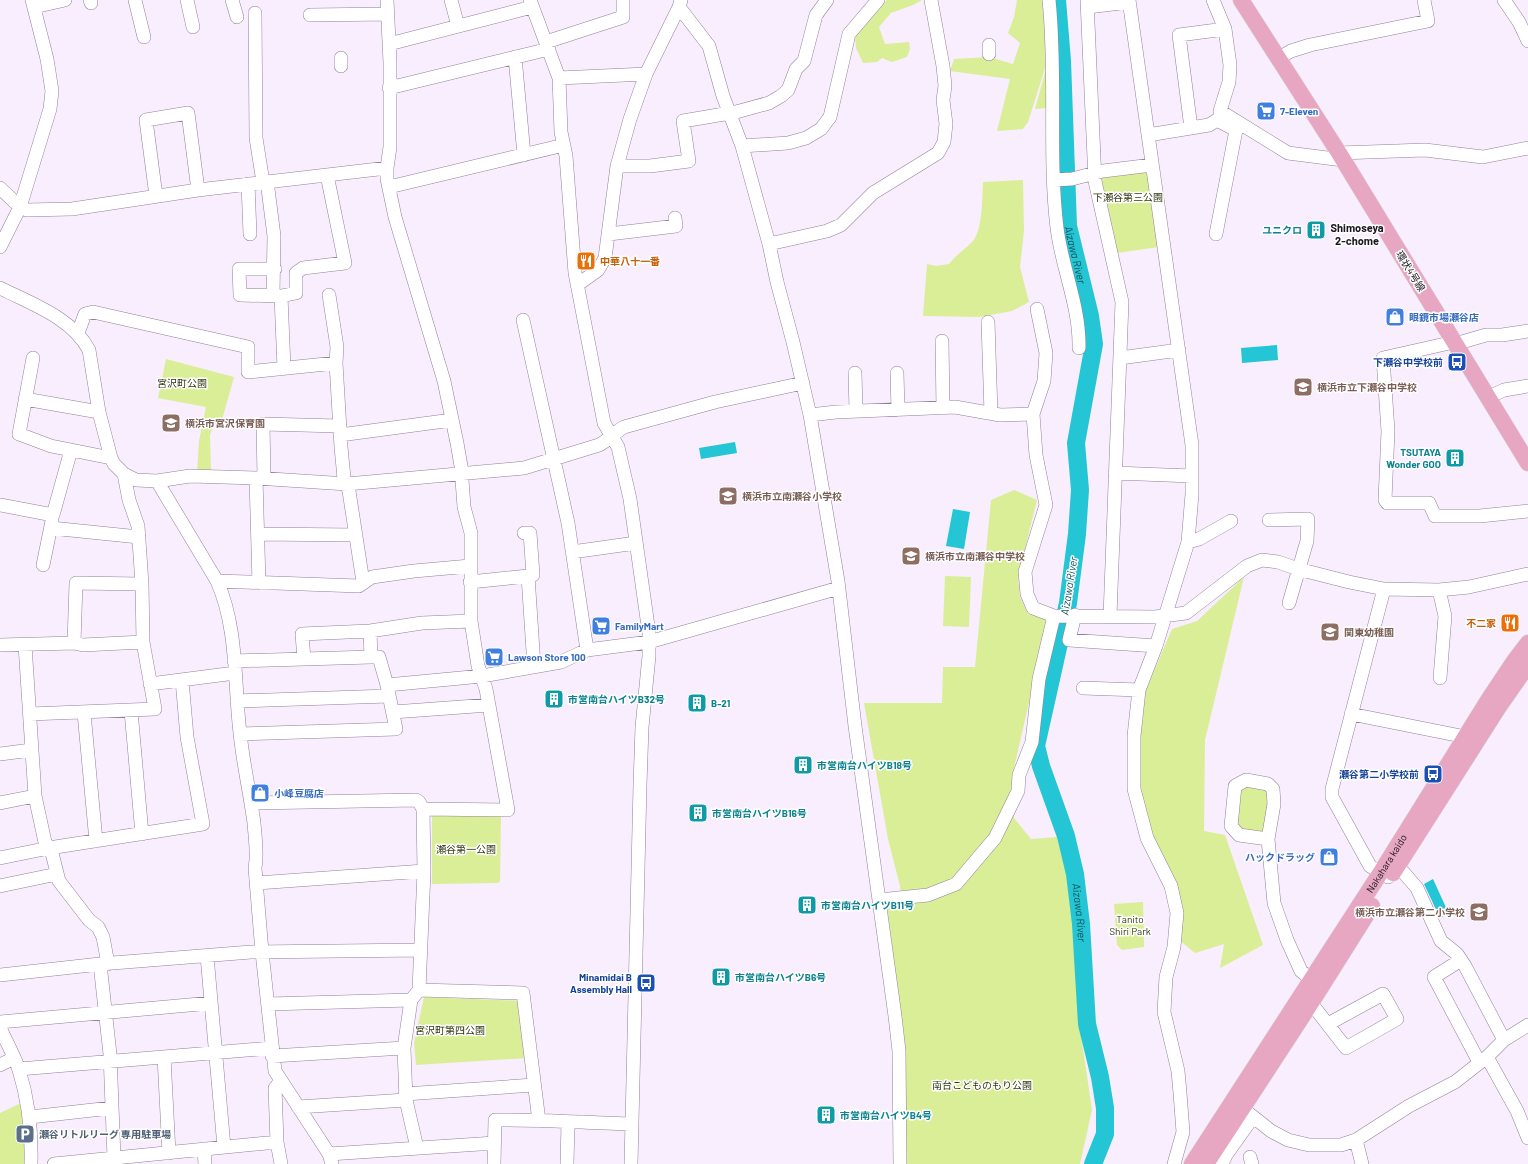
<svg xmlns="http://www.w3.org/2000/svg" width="1528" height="1164" font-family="Barlow,'Noto Sans JP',sans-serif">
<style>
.green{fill:#d9ee97}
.water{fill:#24c5d4}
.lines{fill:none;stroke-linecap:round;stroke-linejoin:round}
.river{stroke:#24c5d4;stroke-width:18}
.minor-casing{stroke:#918198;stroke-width:14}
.major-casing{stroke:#d6d5d6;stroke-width:17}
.minor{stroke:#fff;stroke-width:13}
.major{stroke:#e7a6c2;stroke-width:16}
.labels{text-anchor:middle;stroke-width:3;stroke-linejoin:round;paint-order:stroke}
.shop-label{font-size:10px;font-weight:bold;fill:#366cbe;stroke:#fff;text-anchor:start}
.park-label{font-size:10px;fill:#303810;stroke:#fff}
.culture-label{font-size:10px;font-weight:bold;fill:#0d838f;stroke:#fff;text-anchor:start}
.food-label{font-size:10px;font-weight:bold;fill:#c56008;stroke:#fff;text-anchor:start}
.street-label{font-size:10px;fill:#1c161e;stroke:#fff}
.transit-label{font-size:10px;font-weight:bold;fill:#164399;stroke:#fff;text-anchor:end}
.education-label{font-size:10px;font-weight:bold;fill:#785e54;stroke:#fff;text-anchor:start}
.service-label{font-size:10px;font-weight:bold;fill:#4e5e75;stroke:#fff;text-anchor:start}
.neighbourhood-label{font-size:11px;font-weight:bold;fill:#1c161e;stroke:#fff}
.water-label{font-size:11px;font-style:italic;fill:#105056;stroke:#fff}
</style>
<rect width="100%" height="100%" fill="#f9eefe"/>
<!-- green -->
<path class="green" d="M 887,0 L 922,0 L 913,5 L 891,13 L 879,27 L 885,44 L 909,42 L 910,49 L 907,57 L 892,62 L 882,58 L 877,62 L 863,63 L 856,48 L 855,35 Z
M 1017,0 L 1044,0 L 1047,62 L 1028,122 L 1023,129 L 997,131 L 1010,79 L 950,71 L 954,59 L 989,57 L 1013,64 L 1020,43 L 1008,33 L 1014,17 Z
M 1046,69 L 1047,108 L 1035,109 Z
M 1148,169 L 1159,247 L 1117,253 L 1100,177 Z
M 1023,180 L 1024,231 L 1020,267 L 1029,302 L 1012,311 L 979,317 L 923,316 L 927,264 L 936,266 L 949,264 C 956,255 964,250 972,242 C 983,231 982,197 983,182 Z
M 166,359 L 234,377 L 220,427 L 213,427 L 210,435 L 211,473 L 197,473 L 199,441 L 206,407 L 158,398 Z
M 1014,490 L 1037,500 L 1018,577 L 1020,597 L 1028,614 L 1048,619 L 1014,768 L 1014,818 L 1031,839 L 1070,836 L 1084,959 L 1081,1035 L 1092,1110 L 1080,1164 L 904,1164 L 905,1048 L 887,906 L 902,904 L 900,886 L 888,839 L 864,703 L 942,703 L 943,667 L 975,667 L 991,500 Z
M 945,576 L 971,577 L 969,627 L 943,626 Z
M 1244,577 L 1205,740 L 1204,831 L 1225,835 L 1263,945 L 1220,968 L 1224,944 L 1195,953 L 1178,939 L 1153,838 L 1137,785 L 1143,697 L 1172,629 L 1197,621 Z
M 1246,784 L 1269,790 L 1264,834 L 1242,832 L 1236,826 L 1238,789 Z
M 432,815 L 501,815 L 500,881 L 498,883 L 432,884 Z
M 1143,902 L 1144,947 L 1122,950 L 1117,945 L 1114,904 Z
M 424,997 L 524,1001 L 527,1058 L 416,1065 L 414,1043 Z
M 23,1102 L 28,1126 L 20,1127 L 20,1141 L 29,1141 L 29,1164 L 0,1164 L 0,1113 Z"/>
<!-- water -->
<path class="water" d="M 1277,345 L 1278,360 L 1242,363 L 1241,348 Z
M 735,442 L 737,453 L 701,459 L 699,448 Z
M 953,509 L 970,512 L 964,549 L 946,546 Z
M 1433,879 L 1449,914 L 1440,918 L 1424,884 Z"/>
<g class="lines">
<!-- river -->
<path class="river" id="s1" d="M 1057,0 L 1062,61 L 1068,226 L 1090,316 L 1094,344 L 1076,443 L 1080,490 L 1077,534 L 1068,603 L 1036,746 L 1041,766 L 1066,836 L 1075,874 L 1081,924 L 1087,1024 L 1100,1077 L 1105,1108 L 1105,1134 L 1093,1164"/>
<!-- minor casing -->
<g class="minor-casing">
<path id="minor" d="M 90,0 L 91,3
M 135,0 L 144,37
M 187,0 L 193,27
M 232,0 L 237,17
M 451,0 L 458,26
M 530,0 L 559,78 L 561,132 L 566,156 L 575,273 L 604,423 L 618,447 L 630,499 L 649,633 L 649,656 L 642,727 L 640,785 L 631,1164
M 1049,0 C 1057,76 1048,153 1057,228 C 1062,269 1080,306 1079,348
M 1087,0 L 1095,181 L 1122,302 L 1110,616
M 1129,0 L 1192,445 L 1192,494 L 1188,542 L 1156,646 L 1139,690 L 1134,736 L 1134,789 L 1147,838 L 1171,886 L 1177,913 L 1174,947 L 1166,977 L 1164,1012 L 1178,1071 L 1180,1093 L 1183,1132 L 1174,1164
M 1213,0 L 1225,29 L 1230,65 L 1229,82 L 1220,111 L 1288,153 L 1343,160
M 1504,0 L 1519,22 L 1528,41
M 34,7 L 65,0
M 679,7 L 709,46 L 723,96 L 742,146 L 769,244 L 777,282 L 793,342 L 810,415 L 836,412 L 955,407 L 1000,415 L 1033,414 L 1036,455 L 1046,505 L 1025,572 L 1027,594 L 1033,608 L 1054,616 L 1155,617 L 1186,613 L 1247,566 L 1262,560 L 1278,562 L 1298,569 L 1349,582 L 1384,589
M 1088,7 L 1129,2
M 255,13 L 256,138 L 263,182
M 310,15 L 388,14
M 546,42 L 623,17 L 623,0
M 389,44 L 532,7
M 989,54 L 989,45
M 515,57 L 524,155
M 341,58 L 341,66
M 1279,58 L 1291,51 L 1310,45 L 1428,21 L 1424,0
M 559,78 L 646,74
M 389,88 L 549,49
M 1191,128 L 1179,35 L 1225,29
M 1148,135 L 1209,125 L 1217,120 L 1236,130 L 1216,234
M 742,146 L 788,143 L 806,138 L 821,129 L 830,117 L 849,34 L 878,0
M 1339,153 L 1425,150 L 1483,157 L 1528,148
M 617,166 L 650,166 L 689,161 L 683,121 L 736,112 L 769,103 L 781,96 L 788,90 L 796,69 L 804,61 L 816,15 L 827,0
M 1054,180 L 1072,179 L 1103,171 L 1152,165
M 267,181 L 274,236 L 273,295
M 248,184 L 250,234
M 389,187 L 564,145
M 0,188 L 20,207 L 27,210 L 72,209 L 198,190 L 387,168
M 156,196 L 146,120 L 188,113 L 198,190
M 609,234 L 676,226 L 675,218
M 769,244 L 827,231 L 841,225 L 873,193 L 938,153 L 944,142 L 946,124 L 943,100 L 945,86 L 943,66 L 931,0
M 0,247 L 20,207 L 50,109 L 52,91 L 47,59 L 32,0
M 275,269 L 239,269 L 240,295 L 281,296 L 296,293 L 296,273 L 303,268 L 345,263 L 327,175
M 577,285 L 598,270 L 605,258 L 617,166 L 630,119 L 646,74 L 679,7 L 681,0
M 0,288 C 32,304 72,318 89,350 L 99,412 L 111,458 L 114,464 L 124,474 L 136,480 L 157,481 L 190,476 L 256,478 L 347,484 L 524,468 L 599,445 C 609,440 615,432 624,427 L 715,402 L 803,383
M 329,295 L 337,347 L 336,363 L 341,447 L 344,478 L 349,491 L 363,582
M 281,296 L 284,368
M 523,320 L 568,523 L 587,650
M 988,322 L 991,413
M 78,333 L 85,314 L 93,312 L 248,347 L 248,372 L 336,363
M 942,341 L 943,408
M 1454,342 L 1383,358 L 1388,431 L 1385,500 L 1387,503 L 1429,503 L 1435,516 L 1480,516 L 1528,511
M 1455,344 L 1486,335 L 1502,335 L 1528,331
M 33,358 L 19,434 L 51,446 L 71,450
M 1120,358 L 1179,350
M 855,373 L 856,411
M 897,373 L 898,410
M 1489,397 L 1504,390 L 1528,386
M 25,399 L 99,412
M 1033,414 L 1044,381 L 1046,353 L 1037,309
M 810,415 L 838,581 L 855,726 L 895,1016 L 899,1051 L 900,1164
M 340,435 L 452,420
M 1115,473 L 1192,476
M 256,478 L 259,583
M 264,478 L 263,424 L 339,426
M 157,481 L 217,581 C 238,628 234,683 240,733 C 243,763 250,793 254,823 C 255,838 258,853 255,868 L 262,952 L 275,1071 L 329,1154 L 332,1164
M 0,505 L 53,515 L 71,450 L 111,458
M 1269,520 L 1308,519 L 1307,541 L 1289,603
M 51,528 L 139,537
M 524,533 L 530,533 L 533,575 L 528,576
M 258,534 L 355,535
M 1188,542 L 1199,539 L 1231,521
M 572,552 L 636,543
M 43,565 L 52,521
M 217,581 L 359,586 L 372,577 L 414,571 L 470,566
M 470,582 L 528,576 L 534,666
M 1439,590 L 1445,616 L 1440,678
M 1075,615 L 1069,640 L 1156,646
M 74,643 L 76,583 L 142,584
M 0,645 L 74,643 L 83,645 L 143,642
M 25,645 L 35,796 L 45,842 L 52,853 L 59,881 L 89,920 L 98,927 L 103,937 L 108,964
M 304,659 L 302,634 L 370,631 L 422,623 L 471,621
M 234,661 L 371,657
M 150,684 L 235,673
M 387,685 L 482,676 L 561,662 L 587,650 L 649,642 L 839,588
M 1083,688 L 1139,690
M 237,701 L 389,696
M 131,711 L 142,834
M 393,712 L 489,705
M 84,713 L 96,841
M 30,714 L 155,709 L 143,642 L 142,584 L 138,526 L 129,500 L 124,474
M 1351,714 L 1466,737
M 240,734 L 396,729 L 387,685 L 379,657 L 371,657 L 370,631
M 0,754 L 31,750
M 0,803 L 35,796
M 251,803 L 416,800 L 419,802 L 423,809 L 508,810 L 486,689 L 478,666 L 471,621 L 471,533 L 464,507 L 461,466 L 457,443 L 444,381 L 395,217 L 387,179 L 387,168 L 390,147 L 390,63 L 387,0
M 1268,839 L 1239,835 L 1231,826 L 1235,786 L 1246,780 L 1268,784 L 1273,789 L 1274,804 L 1268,839 L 1274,903 L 1287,940 L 1301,971 L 1311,979
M 0,858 L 49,848 L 203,824 L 187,737 L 182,680
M 1389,862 L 1404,873 L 1417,888 L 1441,941 L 1457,954 L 1465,966 L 1504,1040
M 1388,877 L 1370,866 L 1332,797 L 1332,789 L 1384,589 L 1439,590 L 1469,587 L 1528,574
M 257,883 L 424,871
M 0,886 L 57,874
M 879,900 L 928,895 L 956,884 L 995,838 L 1018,791 L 1019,775 L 1032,742 L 1039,679 L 1054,616
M 207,956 L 224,1147
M 1461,960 L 1434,977 L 1479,1062
M 100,964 L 110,1054 L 114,1158
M 0,975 L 100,964 L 251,952 L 421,950
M 419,990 L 523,993 L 539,1121
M 1311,1003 L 1346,1048 L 1397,1019 L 1383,994 L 1328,1024
M 268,1004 L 411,1000
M 0,1022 L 211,1003
M 0,1028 C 6,1041 15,1057 19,1070 C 29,1102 32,1131 31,1164
M 272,1056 L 404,1048
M 164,1057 L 169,1153
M 1487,1057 L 1517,1111 L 1528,1138
M 0,1065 L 14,1058
M 19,1069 L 271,1048
M 405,1094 L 534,1085
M 298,1107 L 406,1100
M 1242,1108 L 1271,1131 L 1288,1140 L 1309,1145 L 1341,1145 L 1356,1140 L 1409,1106 L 1455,1082 L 1487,1057 L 1504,1040 L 1528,1025
M 30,1117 L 111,1108
M 1356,1140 L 1362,1164
M 417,1148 L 406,1100 L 404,1048 L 411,1000 L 419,990 L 424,871 L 423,809
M 204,1149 L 205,1164
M 329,1154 L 495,1143
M 1250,1157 L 1252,1164
M 54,1164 L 277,1142
M 281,1164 L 277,1142 L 275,1088 L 281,1081
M 494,1164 L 495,1120 C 541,1119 587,1123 632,1124
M 567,1164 L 568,1122
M 1222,1164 L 1226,1155 L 1253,1117"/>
</g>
<!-- major casing -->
<g class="major-casing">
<g id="major">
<path d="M 1241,0 L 1339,153 L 1528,463"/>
<path d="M 1393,873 L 1498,708 L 1528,665"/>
<path id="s2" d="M 1192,1164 L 1381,872 L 1489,699 L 1515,660 L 1528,643"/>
<path d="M 1206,1164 L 1311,1003 L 1372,906"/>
</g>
</g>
<!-- minor -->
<use href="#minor" class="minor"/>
<!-- major -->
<use href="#major" class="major"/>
</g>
<!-- icons -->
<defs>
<g id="supermarket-square" transform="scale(1)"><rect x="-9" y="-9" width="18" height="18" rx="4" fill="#3f7fe0" stroke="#fff"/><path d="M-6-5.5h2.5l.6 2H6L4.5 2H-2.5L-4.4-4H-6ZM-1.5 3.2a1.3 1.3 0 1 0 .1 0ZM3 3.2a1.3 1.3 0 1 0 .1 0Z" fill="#fff"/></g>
<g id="building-square" transform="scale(1)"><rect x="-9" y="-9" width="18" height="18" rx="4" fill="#0f9aa8" stroke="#fff"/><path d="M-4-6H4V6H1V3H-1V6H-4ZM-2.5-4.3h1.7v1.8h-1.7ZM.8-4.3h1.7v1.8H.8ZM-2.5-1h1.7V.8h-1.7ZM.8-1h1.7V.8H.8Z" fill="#fff"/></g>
<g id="restaurant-square" transform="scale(1)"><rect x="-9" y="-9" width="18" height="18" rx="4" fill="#e8710a" stroke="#fff"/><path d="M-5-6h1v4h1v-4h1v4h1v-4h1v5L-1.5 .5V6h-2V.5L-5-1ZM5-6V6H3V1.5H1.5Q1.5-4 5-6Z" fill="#fff"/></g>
<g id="shop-square" transform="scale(1)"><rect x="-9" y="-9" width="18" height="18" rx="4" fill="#3f7fe0" stroke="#fff"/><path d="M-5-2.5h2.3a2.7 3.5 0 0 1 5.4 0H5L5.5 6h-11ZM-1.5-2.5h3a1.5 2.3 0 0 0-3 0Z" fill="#fff"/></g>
<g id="bus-square" transform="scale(1)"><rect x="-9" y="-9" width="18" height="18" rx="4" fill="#1a4fb4" stroke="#fff"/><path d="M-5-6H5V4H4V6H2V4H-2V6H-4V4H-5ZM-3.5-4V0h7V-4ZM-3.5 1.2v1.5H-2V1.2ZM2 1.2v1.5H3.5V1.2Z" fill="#fff"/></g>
<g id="school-square" transform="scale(1)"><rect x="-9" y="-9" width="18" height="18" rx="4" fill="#8d6e63" stroke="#fff"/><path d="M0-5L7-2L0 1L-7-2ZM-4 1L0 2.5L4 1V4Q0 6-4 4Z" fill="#fff"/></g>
<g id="parking-square" transform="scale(1)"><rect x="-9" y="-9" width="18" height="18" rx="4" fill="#5c6f8a" stroke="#fff"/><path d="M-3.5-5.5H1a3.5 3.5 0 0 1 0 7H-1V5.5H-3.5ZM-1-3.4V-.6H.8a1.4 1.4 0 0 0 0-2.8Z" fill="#fff"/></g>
</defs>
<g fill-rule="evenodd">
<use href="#supermarket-square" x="1266" y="111"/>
<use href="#building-square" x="1316" y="230"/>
<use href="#restaurant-square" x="586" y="261"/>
<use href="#shop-square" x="1395" y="317"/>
<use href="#bus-square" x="1457" y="362"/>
<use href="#school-square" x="1303" y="387"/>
<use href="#school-square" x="171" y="423"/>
<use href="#building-square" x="1455" y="458"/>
<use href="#school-square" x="728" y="496"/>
<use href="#school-square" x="911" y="556"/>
<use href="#restaurant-square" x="1510" y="623"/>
<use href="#supermarket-square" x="601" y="626"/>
<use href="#school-square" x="1330" y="632"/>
<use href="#supermarket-square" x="494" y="657"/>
<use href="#building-square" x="554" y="699"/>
<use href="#building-square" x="697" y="703"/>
<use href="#building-square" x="803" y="765"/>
<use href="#bus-square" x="1433" y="774"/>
<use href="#shop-square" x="260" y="793"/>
<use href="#building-square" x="698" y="813"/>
<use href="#shop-square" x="1329" y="857"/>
<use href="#building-square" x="807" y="905"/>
<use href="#school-square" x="1479" y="912"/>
<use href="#building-square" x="721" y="977"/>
<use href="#bus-square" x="646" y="983"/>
<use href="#building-square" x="826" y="1115"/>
<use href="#parking-square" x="25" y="1134"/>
</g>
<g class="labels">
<!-- shop labels -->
<g class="shop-label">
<text x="1280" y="115">7-Eleven</text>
<text x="1409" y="321">眼鏡市場瀬谷店</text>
<text x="615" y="630">FamilyMart</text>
<text x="508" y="661">Lawson Store 100</text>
<text x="274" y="797">小峰豆腐店</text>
<text x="1315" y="861" text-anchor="end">ハックドラッグ</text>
</g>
<!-- park labels -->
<g class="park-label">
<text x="1128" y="201">下瀬谷第三公園</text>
<text x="182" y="387">宮沢町公園</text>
<text x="466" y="853">瀬谷第一公園</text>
<text x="1130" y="923">Tanito<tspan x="1130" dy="12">Shiri Park</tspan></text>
<text x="450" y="1034">宮沢町第四公園</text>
<text x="982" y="1089">南台こどものもり公園</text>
</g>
<!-- culture labels -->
<g class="culture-label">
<text x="1302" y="234" text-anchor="end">ユニクロ</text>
<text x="1441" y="456" text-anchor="end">TSUTAYA<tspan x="1441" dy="12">Wonder GOO</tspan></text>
<text x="568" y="703">市営南台ハイツB32号</text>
<text x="711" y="707">B-21</text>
<text x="817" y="769">市営南台ハイツB18号</text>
<text x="712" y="817">市営南台ハイツB16号</text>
<text x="821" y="909">市営南台ハイツB11号</text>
<text x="735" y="981">市営南台ハイツB6号</text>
<text x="840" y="1119">市営南台ハイツB4号</text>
</g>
<!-- food labels -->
<g class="food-label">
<text x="600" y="265">中華八十一番</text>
<text x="1496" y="627" text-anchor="end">不二家</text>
</g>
<!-- street labels -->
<g class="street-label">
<text transform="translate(1411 271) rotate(58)" y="4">環状4号線</text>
<text dy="4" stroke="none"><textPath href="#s2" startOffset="358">Nakahara kaido</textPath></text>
</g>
<!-- transit labels -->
<g class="transit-label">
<text x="1443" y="366">下瀬谷中学校前</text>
<text x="1419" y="778">瀬谷第二小学校前</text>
<text x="632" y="981">Minamidai B<tspan x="632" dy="12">Assembly Hall</tspan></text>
</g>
<!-- education labels -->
<g class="education-label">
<text x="1317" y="391">横浜市立下瀬谷中学校</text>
<text x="185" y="427">横浜市宮沢保育園</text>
<text x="742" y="500">横浜市立南瀬谷小学校</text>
<text x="925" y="560">横浜市立南瀬谷中学校</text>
<text x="1344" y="636">関東幼稚園</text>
<text x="1465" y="916" text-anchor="end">横浜市立瀬谷第二小学校</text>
</g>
<!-- service labels -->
<g class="service-label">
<text x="39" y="1138">瀬谷リトルリーグ 専用駐車場</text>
</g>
<!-- neighbourhood labels -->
<g class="neighbourhood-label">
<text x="1357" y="232">Shimoseya<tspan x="1357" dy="13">2-chome</tspan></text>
</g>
<!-- water labels -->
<g class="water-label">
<text dy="4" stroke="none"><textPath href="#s1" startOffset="256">Aizawa River</textPath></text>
<text transform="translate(1069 586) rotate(-81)" y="4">Aizawa River</text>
<text dy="4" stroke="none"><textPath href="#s1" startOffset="928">Aizawa River</textPath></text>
</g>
</g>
</svg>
